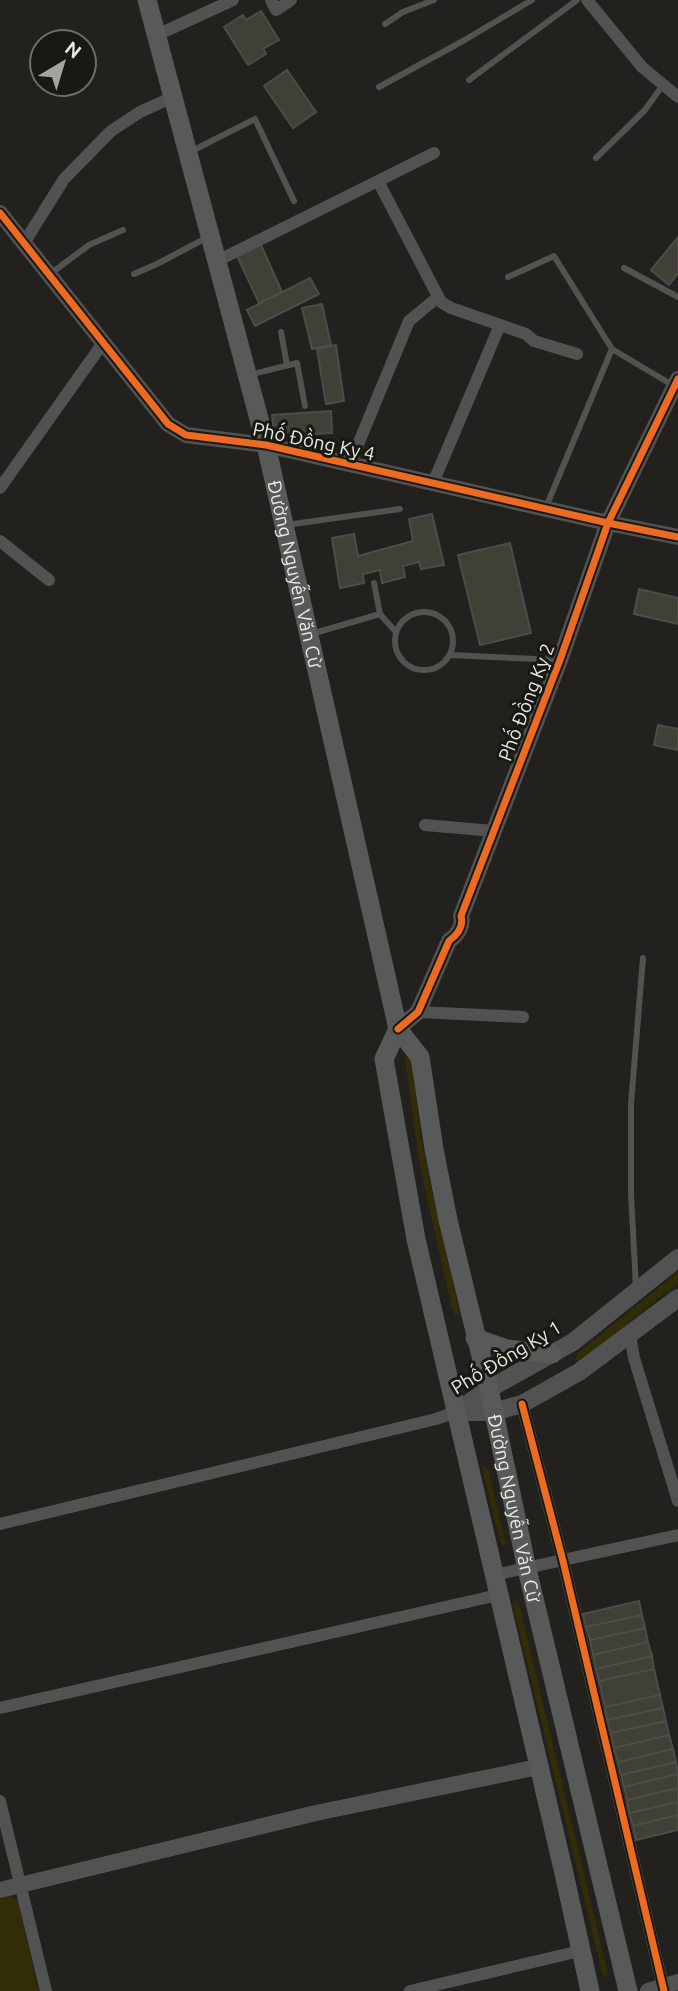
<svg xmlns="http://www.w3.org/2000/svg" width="678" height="1991" font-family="Ubuntu,sans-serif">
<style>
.green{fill:#312e07}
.building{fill:#414036;stroke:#4c4c49;stroke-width:2}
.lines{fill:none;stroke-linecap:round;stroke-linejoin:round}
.service{stroke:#515251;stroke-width:6}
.minor{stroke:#515251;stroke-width:12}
.tertiary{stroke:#515251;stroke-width:16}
.secondary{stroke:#525253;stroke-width:18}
.primary{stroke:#585959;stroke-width:19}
.cycleway-casing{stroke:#191913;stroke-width:11}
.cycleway{stroke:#ed6a23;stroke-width:7}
.labels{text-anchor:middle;stroke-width:6;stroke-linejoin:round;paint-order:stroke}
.street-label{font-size:19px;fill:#eaeae5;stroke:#191913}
</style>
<rect width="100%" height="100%" fill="#22211d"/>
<!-- green -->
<path class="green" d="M 407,1053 L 411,1057 L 421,1139 L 428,1174 L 459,1311 L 456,1316 L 452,1309 L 419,1162 L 405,1058 Z
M 678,1272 L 678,1283 L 587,1356 L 578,1361 L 575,1360 L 578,1353 Z
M 484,1466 L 488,1469 L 506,1544 L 502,1546 L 482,1468 Z
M 515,1601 L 519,1604 L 608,1974 L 607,1976 L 605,1977 L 602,1972 L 513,1605 Z
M 11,1896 L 18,1900 L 38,1991 L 0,1991 L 0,1899 Z"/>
<!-- building -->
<path class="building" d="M 261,11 L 279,40 L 263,49 L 266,54 L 248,65 L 224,27 L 243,15 L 246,20 Z
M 287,70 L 316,112 L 293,128 L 264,86 Z
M 678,237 L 678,273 L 669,285 L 651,270 Z
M 261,245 L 282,292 L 259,303 L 237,256 Z
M 310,278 L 319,294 L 255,326 L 247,310 Z
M 322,304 L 331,345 L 312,349 L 302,308 Z
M 336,345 L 344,401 L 326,404 L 317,349 Z
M 331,411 L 332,433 L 274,436 L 272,415 Z
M 432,514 L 444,565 L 421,569 L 419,562 L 403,566 L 405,577 L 382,583 L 380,570 L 363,574 L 364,583 L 340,588 L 332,538 L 354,534 L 358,556 L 413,541 L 409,519 Z
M 510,543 L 531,633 L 480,645 L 458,555 Z
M 639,589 L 678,598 L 678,624 L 634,614 Z
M 658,725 L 678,729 L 678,750 L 654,745 Z
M 639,1601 L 642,1615 L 586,1627 L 583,1614 Z
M 642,1615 L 645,1628 L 590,1640 L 586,1627 Z
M 645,1628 L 648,1642 L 593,1655 L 590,1640 Z
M 648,1642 L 652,1656 L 596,1669 L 593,1655 Z
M 652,1656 L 654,1669 L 599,1681 L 596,1669 Z
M 654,1669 L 660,1695 L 605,1707 L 599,1681 Z
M 660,1695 L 663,1708 L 607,1720 L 605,1707 Z
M 663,1708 L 666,1721 L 611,1733 L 607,1720 Z
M 666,1721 L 669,1735 L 614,1748 L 611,1733 Z
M 669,1735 L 673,1749 L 618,1762 L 614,1748 Z
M 673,1749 L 676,1762 L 621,1775 L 618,1762 Z
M 676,1762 L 678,1774 L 624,1787 L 621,1775 Z
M 678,1774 L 678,1788 L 627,1800 L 624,1787 Z
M 678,1788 L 678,1802 L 629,1813 L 627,1800 Z
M 678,1802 L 678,1815 L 633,1826 L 629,1813 Z
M 678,1815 L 678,1830 L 636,1840 L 633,1826 Z"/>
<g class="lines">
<!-- service -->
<path class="service" d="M 385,24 L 403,12 L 434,0
M 469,80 L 577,0
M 379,87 L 463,41 L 532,0
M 190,152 L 255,119 L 294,201
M 596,158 L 645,110 L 663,85
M 624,268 L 678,297
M 50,274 L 89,245 L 123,230
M 134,274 L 157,264 L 208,237
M 508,277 L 554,256 L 612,349 L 674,386
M 281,332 L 287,365
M 249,375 L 297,363 L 305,406
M 546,507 L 612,349
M 286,525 L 400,509
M395 641a29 29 0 1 1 58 0a29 29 0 1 1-58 0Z
M 380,614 L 396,632
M 311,634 L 380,614 L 374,583
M 450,655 L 558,660
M 636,1288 L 631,1194 L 631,1104 L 643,958"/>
<!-- minor -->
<path class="minor" d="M 271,0 L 276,10 L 291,0
M 587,0 L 642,67 L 678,97
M 157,35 L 233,0
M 378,181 L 441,302 L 451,308 L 526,334 L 534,341 L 577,354
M 24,243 L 64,179 L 111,131 L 140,112 L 173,97
M 217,261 L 434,153
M 350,464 L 409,321 L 438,297
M 433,483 L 500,325
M 0,488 L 103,343
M 0,541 L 49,580
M 425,825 L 494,831
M 418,1012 L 523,1017
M 630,1335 L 634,1358 L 678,1501
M 522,1404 L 563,1561 L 664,1991
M 0,1524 L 436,1419 L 456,1412
M 494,1575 L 678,1535
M 0,1708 L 498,1595
M 0,1801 L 46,1991
M 410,1991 L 580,1951"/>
<!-- tertiary -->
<path class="tertiary" d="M 0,213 L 168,424 L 186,435 L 266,445 L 608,523 L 678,537
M 398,1029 L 418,1012 L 449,941 C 457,935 464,926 461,916 L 560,660 L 608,523 L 678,379
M 0,1890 L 316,1813 L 538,1767
M 648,1991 L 678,1982"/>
<!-- secondary -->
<path class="secondary" d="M 456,1412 L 489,1389 L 573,1342 L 678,1258
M 456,1412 L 493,1412 L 522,1404 L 579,1372 L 678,1298"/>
<!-- primary -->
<g class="primary">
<path id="s1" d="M 147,0 L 266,445 L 398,1029 L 420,1057 L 434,1149 L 448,1220 L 489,1389 L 527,1569 L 628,1991"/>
<path d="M 398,1029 L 384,1059 L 416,1239 L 563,1869 L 590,1991"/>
<path d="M 475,1338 L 507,1349 L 552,1354"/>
</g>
<!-- cycleway casing -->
<g class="cycleway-casing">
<path id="cycleway" d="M 0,213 L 168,424 L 186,435 L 266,445 L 608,523 L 678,537
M 398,1029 L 418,1012 L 449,941 C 457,935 464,926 461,916 L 560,660 L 608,523 L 678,379
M 522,1404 L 563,1561 L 664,1991"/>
</g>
<!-- cycleway -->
<use href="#cycleway" class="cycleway"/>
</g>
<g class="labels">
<!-- street labels -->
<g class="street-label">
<text transform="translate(314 441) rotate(12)" y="7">Phố Đồng Kỵ 4</text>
<text dy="7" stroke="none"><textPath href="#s1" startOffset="593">Đường Nguyễn Văn Cừ</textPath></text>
<text transform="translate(526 702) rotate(-69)" y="7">Phố Đồng Kỵ 2</text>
<text transform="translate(506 1357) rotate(-31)" y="7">Phố Đồng Kỵ 1</text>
<text dy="7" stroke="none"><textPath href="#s1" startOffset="1556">Đường Nguyễn Văn Cừ</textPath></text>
</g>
</g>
<!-- north arrow -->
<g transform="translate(63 63) rotate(38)"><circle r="33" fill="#191913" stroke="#6d6d67" stroke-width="2"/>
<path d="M0-5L12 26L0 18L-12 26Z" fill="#a4a49f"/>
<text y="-10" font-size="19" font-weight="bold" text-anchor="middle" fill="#eaeae5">N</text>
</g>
</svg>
